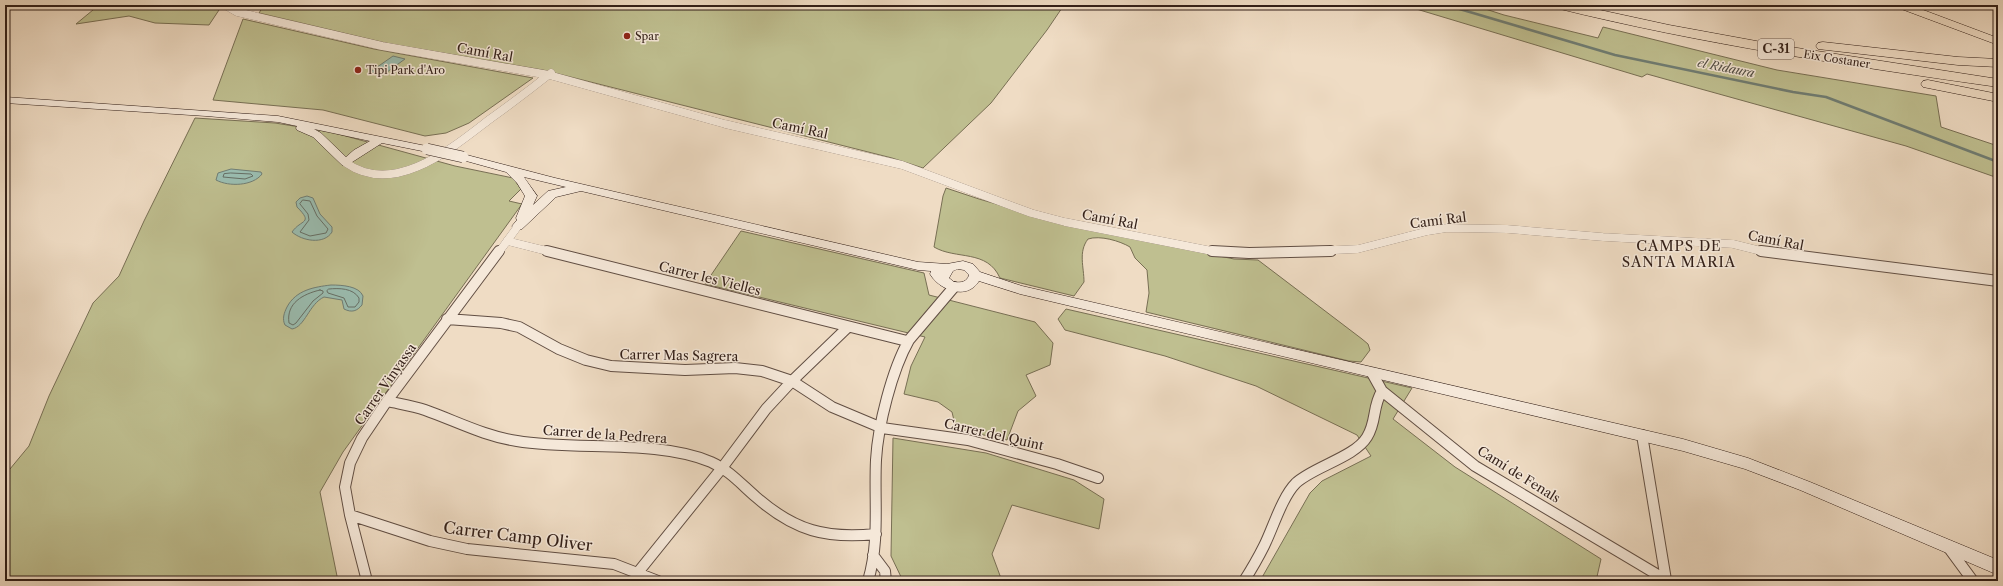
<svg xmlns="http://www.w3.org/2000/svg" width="2003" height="586" font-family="'Libre Caslon Text',serif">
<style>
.green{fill:#bfbf90;stroke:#786f54}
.water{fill:#9abcaf;stroke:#707d73}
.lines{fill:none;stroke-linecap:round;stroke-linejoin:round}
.shore{stroke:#666e64;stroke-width:1}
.stream{stroke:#707d73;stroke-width:2.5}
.street-far1-casing{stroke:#614e43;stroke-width:8}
.street-casing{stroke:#614e43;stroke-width:12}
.secondary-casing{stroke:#321f18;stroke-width:1}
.primary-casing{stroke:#321f18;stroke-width:1}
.highway-casing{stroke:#321f18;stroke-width:1}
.street-far1{stroke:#f5e8d9;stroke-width:8}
.street{stroke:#f5e8d9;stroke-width:10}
.secondary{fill:#f5e8d9;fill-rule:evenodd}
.primary{fill:#efdcc4;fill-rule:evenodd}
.highway{fill:#efdcc4;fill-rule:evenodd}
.secondary-bridge-casing{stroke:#321f18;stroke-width:12;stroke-linecap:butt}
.secondary-bridge{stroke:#f5e8d9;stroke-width:11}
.poi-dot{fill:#8f2418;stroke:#f5e8d9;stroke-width:1.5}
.labels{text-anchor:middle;stroke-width:3;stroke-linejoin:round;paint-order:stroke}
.far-poi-label{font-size:11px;fill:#321f18;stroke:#f5e8d9;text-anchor:start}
.far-street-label{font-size:11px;fill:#321f18;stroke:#f5e8d9}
.shield{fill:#f5e8d9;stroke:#6c5b52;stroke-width:1}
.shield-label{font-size:12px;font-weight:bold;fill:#321f18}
.far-water-label{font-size:12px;font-style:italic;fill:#514e45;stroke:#f5e8d9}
.street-label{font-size:13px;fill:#321f18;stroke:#f5e8d9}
.neighbourhood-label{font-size:14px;letter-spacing:1px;fill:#321f18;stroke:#f5e8d9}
.near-street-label{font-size:16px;fill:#321f18;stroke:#f5e8d9}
</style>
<rect width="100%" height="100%" fill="#efdcc4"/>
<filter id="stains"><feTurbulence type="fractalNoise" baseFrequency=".005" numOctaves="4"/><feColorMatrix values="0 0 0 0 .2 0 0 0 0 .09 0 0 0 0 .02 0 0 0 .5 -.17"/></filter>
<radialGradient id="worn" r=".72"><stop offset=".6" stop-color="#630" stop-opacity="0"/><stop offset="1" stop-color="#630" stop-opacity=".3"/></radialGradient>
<!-- green -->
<path class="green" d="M 99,5 L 211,5 L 219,10 L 209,25 L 155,23 L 129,16 L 76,24 Z
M 264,5 L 1064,5 L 1047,30 L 991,103 L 923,168 L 892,158 L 543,70 L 390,44 L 259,13 Z
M 1394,5 L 1473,5 L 1504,15 L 1598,38 L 1603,27 L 1777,70 L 1936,96 L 1941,127 L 1998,146 L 1998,178 L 1906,146 L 1647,74 L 1642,77 L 1413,8 Z
M 243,19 L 374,49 L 533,78 L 469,123 L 446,133 L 425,136 L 323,110 L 213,100 Z
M 195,118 L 275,123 L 331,132 L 455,166 L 513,178 L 521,189 L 509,201 L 522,204 L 343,452 L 320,492 L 338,581 L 5,581 L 5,475 L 29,446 L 49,396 L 93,303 L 119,276 L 144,221 Z
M 946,188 L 979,199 L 1069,225 L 1234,259 L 1258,260 L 1362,339 L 1368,344 L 1370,350 L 1361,362 L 1349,361 L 1146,312 L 1149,293 L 1147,270 L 1135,258 L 1130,247 C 1120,241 1100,235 1088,239 C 1078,252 1084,267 1084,282 L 1074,296 L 1000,278 C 987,249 956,260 934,247 L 943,196 Z
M 741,231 L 924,273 L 929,295 L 1035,322 L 1053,343 L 1050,365 L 1026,375 L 1036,396 L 1018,411 L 1007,440 L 956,429 L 952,412 L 938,402 L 904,394 L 911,366 L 925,337 L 705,284 Z
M 1066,309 L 1412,388 L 1393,419 L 1455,467 L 1601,559 L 1596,581 L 1260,581 L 1310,493 L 1322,481 L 1371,456 L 1357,435 L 1256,386 L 1165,356 L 1065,330 L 1058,319 Z
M 893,438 L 986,453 L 1074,480 L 1104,499 L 1099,529 L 1012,505 L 992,554 L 1002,581 L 903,581 L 891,556 Z"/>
<!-- water -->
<path class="water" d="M 393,56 L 405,59 L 383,75 L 370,72 Z
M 231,169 L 261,172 L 262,174 C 253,186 229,187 216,180 L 218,173 Z
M 307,196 L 313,198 L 320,214 L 332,227 L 332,232 C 324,245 302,241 292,232 C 301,219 314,224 297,207 L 296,202 L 300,198 Z
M 331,285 C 342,285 359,286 363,296 L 362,305 C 357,311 352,313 344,309 L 342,300 L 324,297 C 309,304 305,327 292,329 L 285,325 C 282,319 284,313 287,307 C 296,290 314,287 331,285 Z"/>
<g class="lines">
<!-- shore -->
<path class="shore" d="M 231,173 L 251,174 L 253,176 L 245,179 L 223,177 L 224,174 Z
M 303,200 L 310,201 L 317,216 L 328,229 L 326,233 L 310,236 L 300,232 L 309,220 L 308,214 L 300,204 Z
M 329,289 C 339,288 353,288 359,298 L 359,302 L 355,307 L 348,307 L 344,298 L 328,293 L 327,291 Z
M 320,290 L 323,291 L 323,293 L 313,301 L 296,323 L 293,325 L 289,323 C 286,303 303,294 320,290 Z"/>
<!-- stream -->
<path class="stream" d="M 1446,5 L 1615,55 L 1793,92 L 1826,97 L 1998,162"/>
<!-- street-far1 casing -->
<g class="street-far1-casing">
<path id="street-far1" d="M 225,5 L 237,12 L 382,46 L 549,75 L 725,124 L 902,165 L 1031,213 L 1065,222 L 1212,251 L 1231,252
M 346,163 C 395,197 452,148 490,119 C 511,104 531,89 551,73
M 507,241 L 551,252
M 499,252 L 518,226
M 1290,252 L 1358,249 L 1428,231 L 1447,228 L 1507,229 L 1603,237 L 1733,244 L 1765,252"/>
</g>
<!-- street casing -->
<g class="street-casing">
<path id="street" d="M 547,251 L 907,341
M 1212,251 L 1249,253 L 1331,251
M 1761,251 L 1998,281
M 447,319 L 501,323 L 519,327 L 559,349 L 586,360 L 611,366 L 685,370 L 735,368 L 762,371 L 792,381 L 832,407 L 882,428 L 968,440 L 1057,464 L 1098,478
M 1372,373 L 1382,391 L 1475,466 L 1668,581
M 387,401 C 400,404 413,406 425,410 C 456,421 484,436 517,441 C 576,451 656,439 711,462 C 729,470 742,485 756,497 C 795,531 826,539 876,534
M 1642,435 L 1666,580
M 350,515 L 430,541 L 467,549 L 614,564 L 658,581
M 1948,547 L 1973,581
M 873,555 L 885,571 L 886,581
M 367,581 L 350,515 L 345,487 L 350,463 L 362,438 L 387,401 L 499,251
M 631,581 L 722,468 L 766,409 L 792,381 L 848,327
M 868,581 C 880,541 874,501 876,460 C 878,425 892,370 909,340 L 954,287
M 1244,581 C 1251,570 1258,558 1264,546 C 1273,528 1282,497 1296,483 C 1313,467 1355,457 1367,437 C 1377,421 1372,407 1382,391"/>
</g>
<!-- secondary casing -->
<g class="secondary-casing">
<path id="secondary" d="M 5,97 L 278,116 L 431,147 L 433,149 L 427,152 L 382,143 L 346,166 L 342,165 L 313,137 L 297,130 L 296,128 L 297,126 L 278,122 L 206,116 L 5,103 ZM 314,129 L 370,141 L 354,150 L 346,157 L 321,133 Z
M 463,154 L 555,178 L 918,262 L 947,264 L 963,261 L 973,264 L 980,272 L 1022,286 L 1683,439 L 1748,458 L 1810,482 L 1998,560 L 1998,575 L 1800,490 L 1745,469 L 1683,451 L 1020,294 L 979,281 C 967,301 939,290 930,274 L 931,271 L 918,270 L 581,191 L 556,197 L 522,229 L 514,229 L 512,226 L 517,220 L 516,218 L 525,196 L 517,183 L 506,172 L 459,159 L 457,157 L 459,155 ZM 524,177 L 566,187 L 548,191 L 533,205 L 537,196 ZM 958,269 L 964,270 L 969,275 C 967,282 961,283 954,282 L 949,278 L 953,271 Z"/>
</g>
<!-- primary casing -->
<g class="primary-casing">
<path id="primary" d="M 1895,5 L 1910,5 L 1998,38 L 1998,45 L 1896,7 Z"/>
</g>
<!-- highway casing -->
<g class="highway-casing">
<path id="highway" d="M 1554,5 L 1577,5 L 1669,25 L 1778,45 L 1998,79 L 1998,87 C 1850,66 1701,44 1556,8 Z
M 1823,42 L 1958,57 L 1998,59 L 1998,67 L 1958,65 L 1818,49 L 1816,46 L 1818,43 Z
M 1928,80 L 1998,94 L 1998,102 L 1923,87 L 1921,84 L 1923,81 Z"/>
</g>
<!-- street-far1 -->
<use href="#street-far1" class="street-far1"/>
<!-- street -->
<use href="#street" class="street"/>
<!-- secondary -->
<use href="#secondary" class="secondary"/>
<!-- primary -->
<use href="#primary" class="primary"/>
<!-- highway -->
<use href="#highway" class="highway"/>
<!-- secondary-bridge casing -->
<g class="secondary-bridge-casing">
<path id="secondary-bridge" d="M 427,149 L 463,157"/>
</g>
<!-- secondary-bridge -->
<use href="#secondary-bridge" class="secondary-bridge"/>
</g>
<!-- markers -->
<g class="poi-dot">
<circle cx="627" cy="36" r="4"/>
<circle cx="358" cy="70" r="4"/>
</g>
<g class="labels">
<!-- far-poi labels -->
<g class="far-poi-label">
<text x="635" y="40">Spar</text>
<text x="366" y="74">Tipi Park d'Aro</text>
</g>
<!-- far-street labels -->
<g class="far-street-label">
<text transform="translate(1837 59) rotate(9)" y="4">Eix Costaner</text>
</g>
<!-- shield labels -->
<rect class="shield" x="1758" y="39" width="36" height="20" rx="3"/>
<g class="shield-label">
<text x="1776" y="53">C-31</text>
</g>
<!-- far-water labels -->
<g class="far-water-label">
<text transform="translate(1726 68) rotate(11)" y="4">el Ridaura</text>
</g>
<!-- street labels -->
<g class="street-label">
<text transform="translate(485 52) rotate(10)" y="5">Camí Ral</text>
<text transform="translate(800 128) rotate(12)" y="5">Camí Ral</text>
<text transform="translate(1110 219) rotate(11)" y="5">Camí Ral</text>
<text transform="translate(1438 220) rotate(-7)" y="5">Camí Ral</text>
<text transform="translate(1776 240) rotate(11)" y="5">Camí Ral</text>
<text transform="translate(710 278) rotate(14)" y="5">Carrer les Vielles</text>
<text transform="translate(679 355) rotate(1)" y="5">Carrer Mas Sagrera</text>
<text transform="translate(385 384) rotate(-55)" y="5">Carrer Vinyassa</text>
<text transform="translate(605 434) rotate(4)" y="5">Carrer de la Pedrera</text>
<text transform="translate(994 434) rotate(13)" y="5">Carrer del Quint</text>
<text transform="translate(1519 474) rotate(32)" y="5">Camí de Fenals</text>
</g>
<!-- neighbourhood labels -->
<g class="neighbourhood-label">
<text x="1679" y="251">CAMPS DE<tspan x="1679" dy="16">SANTA MARIA</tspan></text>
</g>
<!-- near-street labels -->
<g class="near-street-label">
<text transform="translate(518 536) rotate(7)" y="6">Carrer Camp Oliver</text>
</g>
</g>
<!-- margin -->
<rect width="2003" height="586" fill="none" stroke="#efdcc4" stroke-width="20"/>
<rect x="6" y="6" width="1991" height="574" fill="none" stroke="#321f18" stroke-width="2"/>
<rect x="10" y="10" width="1983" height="566" fill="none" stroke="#321f18"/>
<rect width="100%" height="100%" filter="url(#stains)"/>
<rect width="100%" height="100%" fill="url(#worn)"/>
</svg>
